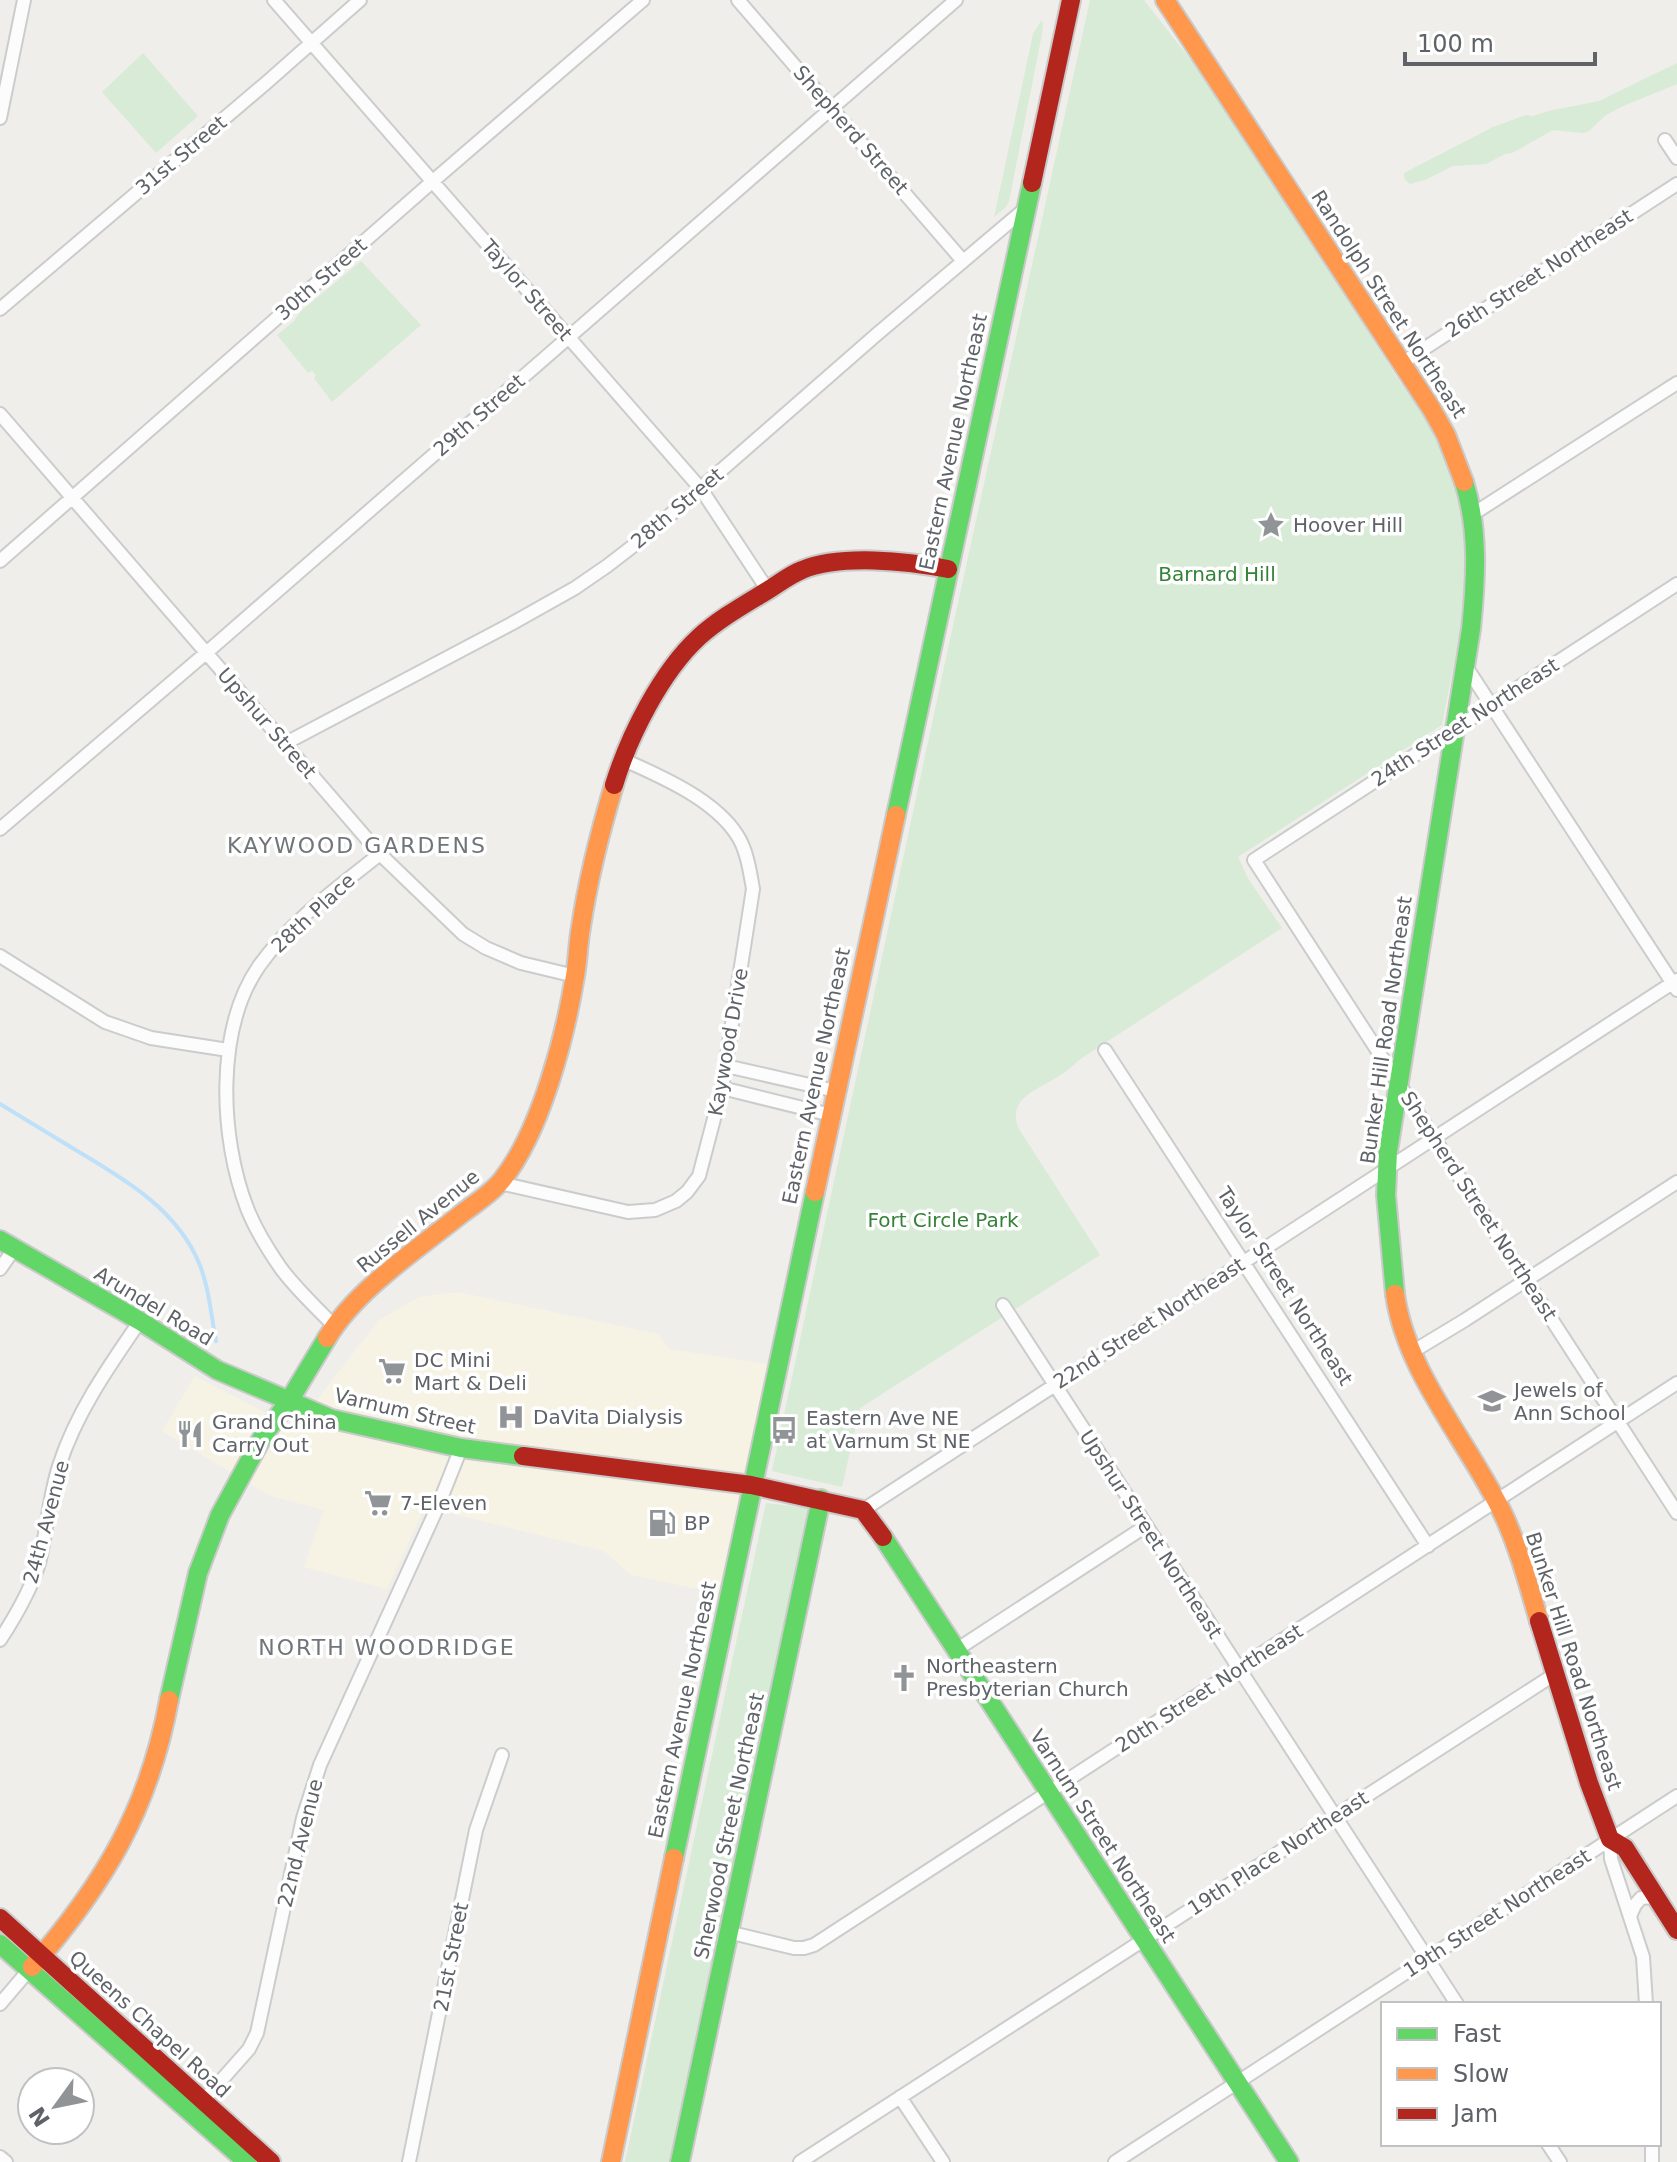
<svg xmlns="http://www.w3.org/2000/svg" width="1677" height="2162" font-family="'DejaVu Sans',sans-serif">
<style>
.commercial{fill:#f7f3e4}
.green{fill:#d8ebd6}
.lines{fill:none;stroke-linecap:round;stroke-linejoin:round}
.stream{stroke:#bfe0f9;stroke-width:4}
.street-casing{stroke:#cbcccc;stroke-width:16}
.fast-casing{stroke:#cacacb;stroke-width:22}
.slow-casing{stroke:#cacacb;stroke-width:22}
.jam-casing{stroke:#cacacb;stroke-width:22}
.street{stroke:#fdfcfc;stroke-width:12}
.fast{stroke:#63d668;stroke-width:18}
.slow{stroke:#ff974d;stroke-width:18}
.jam{stroke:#b3261e;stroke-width:18}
.labels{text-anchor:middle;stroke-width:7;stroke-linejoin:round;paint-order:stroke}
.street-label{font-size:20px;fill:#5f6368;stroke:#fff}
.poi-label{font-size:20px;fill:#5f6368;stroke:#fff;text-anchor:start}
.park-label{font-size:20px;fill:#348238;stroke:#fff}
.neighbourhood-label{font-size:22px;letter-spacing:2px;fill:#70757a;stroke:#fff}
</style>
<rect width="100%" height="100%" fill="#efeeea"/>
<!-- commercial -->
<path class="commercial" d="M 458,1292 L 658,1334 L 669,1349 L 773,1365 L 723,1594 L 631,1575 L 604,1551 L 425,1507 L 387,1589 L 304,1567 L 324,1510 L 271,1496 L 162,1431 L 195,1376 L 295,1428 L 379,1320 L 419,1297 Z"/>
<!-- green -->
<path class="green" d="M 1090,0 L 1144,0 L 1204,77 L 1307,234 L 1396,376 L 1423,414 L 1446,455 L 1464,519 L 1465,578 L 1459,638 L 1442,725 L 1238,857 L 1249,880 L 1282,928 L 1082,1058 C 1075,1063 1069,1070 1062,1074 C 1041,1089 1005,1097 1019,1129 L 1100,1255 L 860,1408 L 842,1487 L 772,1471 L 949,644 Z
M 1041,21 L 1043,22 L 1042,34 L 1009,201 L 1006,207 L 994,217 L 1033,34 Z
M 143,53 L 198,116 L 156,153 L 102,92 Z
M 1677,63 L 1677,84 L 1621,107 L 1606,115 L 1589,131 L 1583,133 L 1553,130 L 1512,153 L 1505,154 L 1486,164 L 1453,166 L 1425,180 L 1410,184 L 1405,180 L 1404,173 L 1493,127 L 1526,115 L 1533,116 L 1548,111 L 1599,101 Z
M 361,261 L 421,325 L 332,402 L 314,378 L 316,375 L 312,371 L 308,373 L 277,335 L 294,321 L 301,311 Z
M 766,1503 L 809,1508 L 702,2021 L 670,2162 L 625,2162 Z"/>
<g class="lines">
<!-- stream -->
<path class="stream" d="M 0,1104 C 26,1120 53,1136 79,1152 C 126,1180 177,1210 199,1263 C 209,1287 211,1315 216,1341"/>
<!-- street casing -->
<g class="street-casing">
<path id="street" d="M 274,0 L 701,489 L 767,589
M 738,0 L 963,261
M 0,118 L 24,0
M 1665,140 L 1677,158
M 0,309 L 266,83 L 360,0
M 1402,363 L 1677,184
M 0,414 L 380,854 L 463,934 L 486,948 L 521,963 L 575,976
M 1473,514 L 1677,383
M 0,561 L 433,181 L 643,0
M 1677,584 L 1254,860 L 1677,1513
M 1465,665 L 1677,990
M 284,744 L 511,624 L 575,588 L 607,566 L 646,536 L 876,335 L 1026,208
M 0,829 L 206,653 L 956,0
M 0,956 L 105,1022 L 151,1038 L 228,1050
M 1105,1050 L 1428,1546
M 726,1066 L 836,1091
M 722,1088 L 831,1115
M 500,1183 L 628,1212 L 655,1210 L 676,1201 L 687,1192 L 699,1176 L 722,1088 L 753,889 C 750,872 747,850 737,835 C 714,799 660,776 622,759
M 0,1269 L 14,1249
M 1003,1305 L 1457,2004
M 334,1326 C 316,1307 295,1288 280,1267 C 269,1251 254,1226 247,1208 C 220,1138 215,1030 259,966 C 291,921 337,888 380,854
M 1412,1352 L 1465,1320 L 1677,1182
M 863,1510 L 1677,980
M 0,1640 C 15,1617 31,1590 39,1563 C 47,1531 49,1497 59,1466 C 76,1413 109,1366 140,1321
M 956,1650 L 1146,1526
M 1610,1839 L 1611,1859 L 1643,1957 L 1646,2004
M 1630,1916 L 1635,1905 L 1641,1898 L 1656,1897
M 728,1932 L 794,1948 L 804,1948 L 814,1945 L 1677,1383
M 0,2004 L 29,1970
M 900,2097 L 943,2162
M 203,2101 L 249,2049 L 257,2033 L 303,1818 L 320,1765 L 438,1506 L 461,1448
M 1548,2144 L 1560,2162
M 1652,2144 L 1652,2162
M 0,2157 L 6,2162
M 409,2162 L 476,1830 L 502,1755
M 800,2162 L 1555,1674
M 1115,2162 L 1677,1796"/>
</g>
<!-- fast casing -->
<g class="fast-casing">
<path id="fast" d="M 896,815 L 1032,183
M 0,1240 L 140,1321 L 217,1370 L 332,1419 L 461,1448 L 523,1456
M 1395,1294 L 1386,1195 L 1388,1151 L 1471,629 C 1476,580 1479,529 1464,482
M 883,1537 L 1289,2162
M 169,1700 L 198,1573 L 220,1515 L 263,1436 L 289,1401 L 327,1338
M 674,1858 L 815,1192
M 0,1944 L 247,2162
M 680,2162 L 821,1499"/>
</g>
<!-- slow casing -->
<g class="slow-casing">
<path id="slow" d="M 1165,0 L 1431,408 L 1446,435 L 1464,482
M 815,1192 L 896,815
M 1395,1294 C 1406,1374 1470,1444 1504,1516 C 1519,1549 1529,1586 1539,1621
M 327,1338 C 356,1290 416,1250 460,1215 C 474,1204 491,1194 502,1180 C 541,1131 565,1037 575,976 C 578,960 578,943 581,927 C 588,879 600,832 614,785
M 32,1967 C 104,1884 149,1809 169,1700
M 611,2162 L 674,1858"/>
</g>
<!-- jam casing -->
<g class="jam-casing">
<path id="jam" d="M 1032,183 L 1071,0
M 614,785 C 629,736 661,672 699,637 C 719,619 742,606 765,592 C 777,585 789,575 802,570 C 841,554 907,561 948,569
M 523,1456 L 751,1485 L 863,1510 L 883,1537
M 1539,1621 L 1589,1783 L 1610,1839 L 1625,1848 L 1677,1930
M 0,1918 L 271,2162"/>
</g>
<!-- street -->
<use href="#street" class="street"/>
<!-- fast -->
<use href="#fast" class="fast"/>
<!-- slow -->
<use href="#slow" class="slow"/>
<!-- jam -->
<use href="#jam" class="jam"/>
</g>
<!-- icons -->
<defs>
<g id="sight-bare" transform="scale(2.16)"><path d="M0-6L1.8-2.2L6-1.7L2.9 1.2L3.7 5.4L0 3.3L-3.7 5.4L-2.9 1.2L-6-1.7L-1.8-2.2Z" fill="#919496" stroke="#fff" stroke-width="2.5" paint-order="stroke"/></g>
<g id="supermarket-bare" transform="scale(2.16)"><path d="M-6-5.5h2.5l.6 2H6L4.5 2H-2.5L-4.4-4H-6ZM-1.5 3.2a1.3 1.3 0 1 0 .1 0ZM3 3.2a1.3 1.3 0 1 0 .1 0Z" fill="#919496" stroke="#fff" stroke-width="2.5" paint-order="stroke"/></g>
<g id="school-bare" transform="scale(2.16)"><path d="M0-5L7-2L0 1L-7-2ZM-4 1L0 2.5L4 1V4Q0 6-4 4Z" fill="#919496" stroke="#fff" stroke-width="2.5" paint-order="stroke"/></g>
<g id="hospital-bare" transform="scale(2.16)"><path d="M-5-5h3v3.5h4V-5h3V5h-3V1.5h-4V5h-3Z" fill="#919496" stroke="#fff" stroke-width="2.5" paint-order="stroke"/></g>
<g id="bus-bare" transform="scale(2.16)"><path d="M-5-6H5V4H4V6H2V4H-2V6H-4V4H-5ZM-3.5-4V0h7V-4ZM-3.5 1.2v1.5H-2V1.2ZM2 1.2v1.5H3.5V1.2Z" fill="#919496" stroke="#fff" stroke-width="2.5" paint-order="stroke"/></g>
<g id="restaurant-bare" transform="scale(2.16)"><path d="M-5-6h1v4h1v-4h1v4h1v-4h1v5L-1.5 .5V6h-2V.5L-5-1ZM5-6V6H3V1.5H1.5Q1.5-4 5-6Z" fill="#919496" stroke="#fff" stroke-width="2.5" paint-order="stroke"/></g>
<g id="fuel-bare" transform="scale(2.16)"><path d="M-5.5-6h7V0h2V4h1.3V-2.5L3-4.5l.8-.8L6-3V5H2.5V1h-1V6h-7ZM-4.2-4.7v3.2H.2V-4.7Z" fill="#919496" stroke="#fff" stroke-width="2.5" paint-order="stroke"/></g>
<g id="church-bare" transform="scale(2.16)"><path d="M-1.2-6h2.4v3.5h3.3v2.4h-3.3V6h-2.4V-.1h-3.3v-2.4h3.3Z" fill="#919496" stroke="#fff" stroke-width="2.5" paint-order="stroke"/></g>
</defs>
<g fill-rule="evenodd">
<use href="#sight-bare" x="1271" y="525"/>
<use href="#supermarket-bare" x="392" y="1371"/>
<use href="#school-bare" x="1492" y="1401"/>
<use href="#hospital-bare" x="511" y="1417"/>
<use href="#bus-bare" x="784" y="1430"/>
<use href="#restaurant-bare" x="190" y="1434"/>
<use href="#supermarket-bare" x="378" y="1503"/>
<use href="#fuel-bare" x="662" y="1523"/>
<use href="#church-bare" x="904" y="1678"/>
</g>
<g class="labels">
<!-- street labels -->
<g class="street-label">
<text transform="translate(851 130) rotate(49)" y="7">Shepherd Street</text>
<text transform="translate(181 155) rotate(-40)" y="7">31st Street</text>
<text transform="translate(1539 273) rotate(-33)" y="7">26th Street Northeast</text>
<text transform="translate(321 279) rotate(-41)" y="7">30th Street</text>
<text transform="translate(527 290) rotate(49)" y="7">Taylor Street</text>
<text transform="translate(1389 304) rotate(57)" y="7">Randolph Street Northeast</text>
<text transform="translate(479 415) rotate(-41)" y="7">29th Street</text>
<text transform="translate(953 442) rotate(-78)" y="7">Eastern Avenue Northeast</text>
<text transform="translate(677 508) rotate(-40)" y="7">28th Street</text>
<text transform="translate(1465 722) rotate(-33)" y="7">24th Street Northeast</text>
<text transform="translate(267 723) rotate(49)" y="7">Upshur Street</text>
<text transform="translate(313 913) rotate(-43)" y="7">28th Place</text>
<text transform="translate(1386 1030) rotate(-82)" y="7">Bunker Hill Road Northeast</text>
<text transform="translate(728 1042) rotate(-80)" y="7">Kaywood Drive</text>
<text transform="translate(816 1076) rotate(-78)" y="7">Eastern Avenue Northeast</text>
<text transform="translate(1479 1206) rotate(57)" y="7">Shepherd Street Northeast</text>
<text transform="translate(418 1221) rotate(-39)" y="7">Russell Avenue</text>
<text transform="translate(1285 1286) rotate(57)" y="7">Taylor Street Northeast</text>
<text transform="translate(154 1306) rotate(31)" y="7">Arundel Road</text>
<text transform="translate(1149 1323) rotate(-33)" y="7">22nd Street Northeast</text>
<text transform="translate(405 1411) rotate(13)" y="7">Varnum Street</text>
<text transform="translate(46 1522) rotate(-75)" y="7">24th Avenue</text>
<text transform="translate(1151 1534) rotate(57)" y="7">Upshur Street Northeast</text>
<text transform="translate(1574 1661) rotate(72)" y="7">Bunker Hill Road Northeast</text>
<text transform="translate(1209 1688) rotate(-33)" y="7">20th Street Northeast</text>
<text transform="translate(682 1710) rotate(-78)" y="7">Eastern Avenue Northeast</text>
<text transform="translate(729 1826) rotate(-78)" y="7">Sherwood Street Northeast</text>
<text transform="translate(1103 1836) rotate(57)" y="7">Varnum Street Northeast</text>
<text transform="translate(300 1843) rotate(-76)" y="7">22nd Avenue</text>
<text transform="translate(1278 1853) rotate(-33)" y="7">19th Place Northeast</text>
<text transform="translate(1497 1913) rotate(-33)" y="7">19th Street Northeast</text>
<text transform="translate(451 1957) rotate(-79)" y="7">21st Street</text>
<text transform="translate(150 2024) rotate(42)" y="7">Queens Chapel Road</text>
</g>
<!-- poi labels -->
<g class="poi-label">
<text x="1293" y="532">Hoover Hill</text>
<text x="414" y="1367">DC Mini<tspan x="414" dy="23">Mart &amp; Deli</tspan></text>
<text x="1514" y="1397">Jewels of<tspan x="1514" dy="23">Ann School</tspan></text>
<text x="533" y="1424">DaVita Dialysis</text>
<text x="806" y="1425">Eastern Ave NE<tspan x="806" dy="23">at Varnum St NE</tspan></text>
<text x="212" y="1429">Grand China<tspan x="212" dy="23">Carry Out</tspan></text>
<text x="400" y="1510">7-Eleven</text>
<text x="684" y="1530">BP</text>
<text x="926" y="1673">Northeastern<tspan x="926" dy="23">Presbyterian Church</tspan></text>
</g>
<!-- park labels -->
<g class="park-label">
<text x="1217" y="581">Barnard Hill</text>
<text x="943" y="1227">Fort Circle Park</text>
</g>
<!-- neighbourhood labels -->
<g class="neighbourhood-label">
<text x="357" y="853">KAYWOOD GARDENS</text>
<text x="387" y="1655">NORTH WOODRIDGE</text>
</g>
</g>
<!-- legend -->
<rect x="1381" y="2002" width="280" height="144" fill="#ffffff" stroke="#bfc1c3" stroke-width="2"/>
<rect x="1397" y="2028" width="40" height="12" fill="#63d668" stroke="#bfc1c3" stroke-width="2"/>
<text x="1453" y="2042" font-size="24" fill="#5f6368">Fast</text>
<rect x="1397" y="2068" width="40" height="12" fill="#ff974d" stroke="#bfc1c3" stroke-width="2"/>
<text x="1453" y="2082" font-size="24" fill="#5f6368">Slow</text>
<rect x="1397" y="2108" width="40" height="12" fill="#b3261e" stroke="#bfc1c3" stroke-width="2"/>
<text x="1453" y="2122" font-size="24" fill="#5f6368">Jam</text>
<!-- north arrow -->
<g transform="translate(56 2106) rotate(237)"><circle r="38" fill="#ffffff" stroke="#bfc1c3" stroke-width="2"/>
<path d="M0-6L14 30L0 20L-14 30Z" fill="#919496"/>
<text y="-12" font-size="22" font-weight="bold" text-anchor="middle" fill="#5f6368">N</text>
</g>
<!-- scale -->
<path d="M1405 52v12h190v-12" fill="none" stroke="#5f6368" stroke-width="4"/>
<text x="1417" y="52" font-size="24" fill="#5f6368" stroke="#ffffff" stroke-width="6" paint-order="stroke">100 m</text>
</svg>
